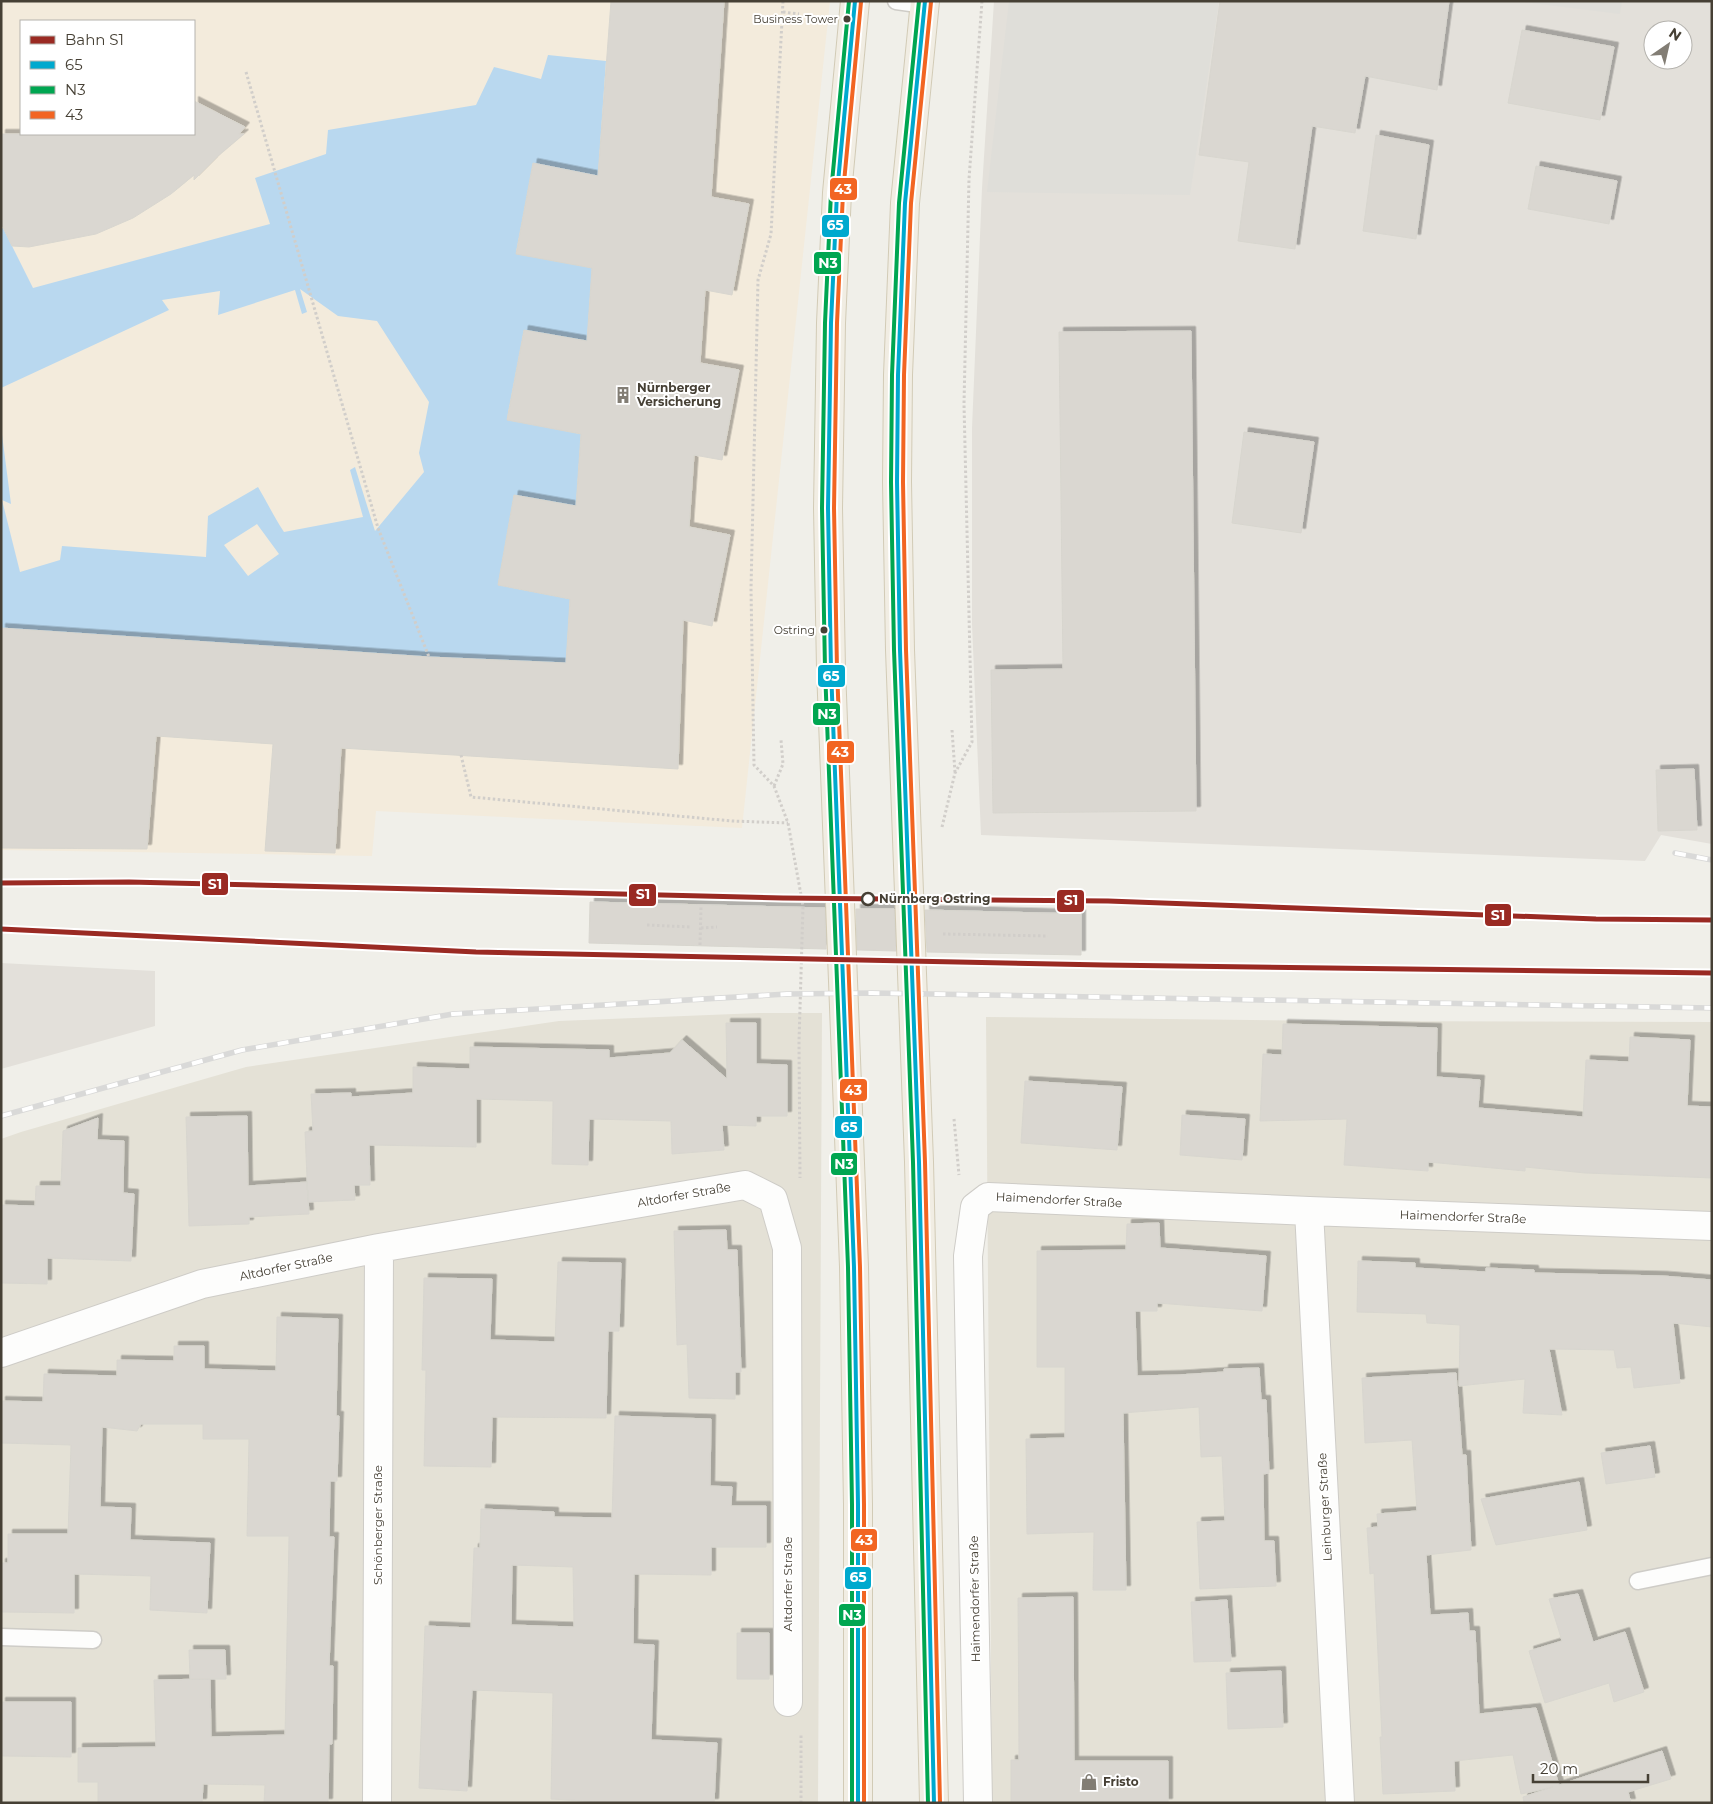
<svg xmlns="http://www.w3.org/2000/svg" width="1713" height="1804" font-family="Montserrat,sans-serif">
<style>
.residential{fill:#e4e1d6}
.commercial{fill:#f3ebdc;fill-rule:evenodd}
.industrial{fill:#e3e0da;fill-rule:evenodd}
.parking{fill:#dfded9}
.water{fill:#b9d8ef;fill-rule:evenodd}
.building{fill:#dad7d1;stroke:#d8d6cf;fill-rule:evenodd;filter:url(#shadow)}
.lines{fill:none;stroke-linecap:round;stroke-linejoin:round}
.service-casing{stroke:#ceccc7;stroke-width:19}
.minor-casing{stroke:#ceccc7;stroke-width:30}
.primary-casing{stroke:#d2cbb6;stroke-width:30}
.path{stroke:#d1ceca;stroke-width:3;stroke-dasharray:2.5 2.5;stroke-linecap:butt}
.service{stroke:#fdfdfc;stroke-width:16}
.minor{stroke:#fdfdfc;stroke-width:28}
.primary{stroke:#f1ede3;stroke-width:28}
.rail-casing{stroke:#d9d9d8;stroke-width:5.5}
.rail{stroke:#fff;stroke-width:4;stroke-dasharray:11;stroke-linecap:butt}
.bus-1-casing{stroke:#fff;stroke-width:8}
.bus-2-casing{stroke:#fff;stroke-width:8}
.bus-3-casing{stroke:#fff;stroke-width:8}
.bus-1{stroke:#00a9ce;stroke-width:4}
.bus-2{stroke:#00a651;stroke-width:4}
.bus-3{stroke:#f26522;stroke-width:4}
.rail-1-casing{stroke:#fff;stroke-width:9}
.rail-1{stroke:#9a2a23;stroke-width:5}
.bus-dot{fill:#464035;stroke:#fff;stroke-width:2}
.stop-dot{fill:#fff;stroke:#464035;stroke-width:2.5}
.labels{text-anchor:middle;stroke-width:4;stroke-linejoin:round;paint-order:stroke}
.bus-label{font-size:11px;fill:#464035;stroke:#fff;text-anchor:end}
.poi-label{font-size:12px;font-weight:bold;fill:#464035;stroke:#fff;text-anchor:start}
.stop-label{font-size:12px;font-weight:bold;fill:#464035;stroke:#fff;text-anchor:start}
.street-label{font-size:12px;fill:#464035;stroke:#fff}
.line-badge{stroke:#fff;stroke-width:2}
.badge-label{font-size:14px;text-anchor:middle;font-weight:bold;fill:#fff}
</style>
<defs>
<filter id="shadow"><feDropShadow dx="4.5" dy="-4.5" stdDeviation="0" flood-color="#0004"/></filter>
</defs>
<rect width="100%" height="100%" fill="#f0efe9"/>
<!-- residential -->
<path class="residential" d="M 759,1013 L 822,1013 L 818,1803 L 1,1803 L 1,1139 L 21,1132 L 246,1067 L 559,1021 Z
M 986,1017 L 1329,1021 L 1712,1022 L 1712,1803 L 992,1803 Z"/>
<!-- commercial -->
<path class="commercial" d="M 1,1 L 830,1 L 742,828 L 376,811 L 372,856 L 1,850 ZM 21,21 L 194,21 L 194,134 L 21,134 Z"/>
<!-- industrial -->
<path class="industrial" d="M 994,1 L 1712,1 L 1712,844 L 1661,835 L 1645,861 L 981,835 L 972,624 L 972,428 L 982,188 ZM 1653,30 L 1683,30 L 1683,60 L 1653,60 Z
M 1,963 L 155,971 L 155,1026 L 1,1069 Z"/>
<!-- parking -->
<path class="parking" d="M 1009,1 L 1219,1 L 1190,195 L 987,192 Z
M 1516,1 L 1622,1 L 1620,14 Z"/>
<!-- water -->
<path class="water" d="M 548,55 L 606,61 L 598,176 L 533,164 L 516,253 L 592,268 L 587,341 L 524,330 L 507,419 L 581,434 L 576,506 L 514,495 L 498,585 L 570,599 L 566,663 L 429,657 L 1,628 L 1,427 L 11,504 L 2,500 L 20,572 L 60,560 L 62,546 L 206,557 L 208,516 L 258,487 C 267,502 274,517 284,532 L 363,517 L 350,470 L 355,467 L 375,531 L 424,472 L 419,453 L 429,402 L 377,321 L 338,316 L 300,289 L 307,312 L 302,314 L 295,290 L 218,315 L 220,291 L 162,300 L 169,310 L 1,388 L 1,229 L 3,228 L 33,288 L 270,224 L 255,178 L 326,154 L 328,130 L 476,105 L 494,67 L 541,79 ZM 257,524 L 279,554 L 248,576 L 224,545 Z"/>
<!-- building -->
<path class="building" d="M 611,1 L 724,1 L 711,197 L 749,204 L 732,295 L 705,290 L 700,363 L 739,370 L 722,460 L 694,455 L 689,527 L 730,535 L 712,626 L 683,620 L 678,769 L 341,748 L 335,853 L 265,851 L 273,744 L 156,736 L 147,849 L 1,848 L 1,628 L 429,657 L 566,663 L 570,599 L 498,585 L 514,495 L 576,506 L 581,434 L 507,420 L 524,330 L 587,341 L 592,268 L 516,254 L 533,163 L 598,176 Z
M 1220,1 L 1449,1 L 1437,90 L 1365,76 L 1355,133 L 1312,126 L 1295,249 L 1238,241 L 1249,162 L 1199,155 Z
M 1522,30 L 1614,47 L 1600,120 L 1508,103 Z
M 194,101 L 245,127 L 239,134 L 244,134 L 218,156 L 194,180 L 194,175 L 171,194 L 133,218 L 96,234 L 29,247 L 12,246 L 1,223 L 1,134 L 194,134 Z
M 1376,135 L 1429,145 L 1416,239 L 1363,231 Z
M 1536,166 L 1617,181 L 1609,224 L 1528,209 Z
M 1191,331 L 1196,811 L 993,813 L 991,670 L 1063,669 L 1059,332 Z
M 1244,432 L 1314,442 L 1301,533 L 1232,523 Z
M 1694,769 L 1697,830 L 1658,831 L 1656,770 Z
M 590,902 L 825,908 L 826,949 L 589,943 Z
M 856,909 L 894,909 L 896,951 L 857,950 Z
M 925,910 L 1081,914 L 1081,955 L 927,952 Z
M 726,1023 L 756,1023 L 756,1064 L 787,1065 L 787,1116 L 756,1116 L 756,1126 L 722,1125 L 724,1150 L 672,1154 L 671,1121 L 589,1119 L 588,1165 L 552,1164 L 553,1101 L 476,1099 L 476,1147 L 369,1145 L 370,1185 L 354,1185 L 355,1200 L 308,1202 L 305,1132 L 313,1131 L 311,1094 L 351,1093 L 351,1097 L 413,1093 L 413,1067 L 470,1069 L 470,1047 L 609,1050 L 609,1058 L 670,1053 L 682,1040 L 727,1079 Z
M 1283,1024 L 1437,1028 L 1436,1077 L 1480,1080 L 1478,1108 L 1583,1117 L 1586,1060 L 1629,1062 L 1630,1037 L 1690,1040 L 1687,1106 L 1712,1107 L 1712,1178 L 1585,1173 L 1525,1167 L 1525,1171 L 1428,1162 L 1428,1171 L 1344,1165 L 1347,1119 L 1260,1121 L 1263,1054 L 1282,1055 Z
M 1025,1081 L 1122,1087 L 1117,1150 L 1021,1143 Z
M 1182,1115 L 1245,1119 L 1242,1160 L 1180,1155 Z
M 247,1116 L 248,1186 L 307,1182 L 309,1214 L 249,1217 L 249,1224 L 189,1226 L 186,1117 Z
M 98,1118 L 97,1140 L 124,1141 L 123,1193 L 134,1194 L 131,1261 L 47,1258 L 47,1284 L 1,1283 L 1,1205 L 35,1206 L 36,1186 L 61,1186 L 63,1131 Z
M 1159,1223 L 1160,1248 L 1266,1256 L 1262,1311 L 1157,1303 L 1157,1311 L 1135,1311 L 1137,1376 L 1178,1375 L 1224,1372 L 1224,1369 L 1259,1368 L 1261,1400 L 1266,1400 L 1269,1473 L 1263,1474 L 1264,1541 L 1274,1541 L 1276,1586 L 1200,1589 L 1197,1522 L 1225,1521 L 1222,1456 L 1201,1457 L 1199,1407 L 1123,1413 L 1126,1590 L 1093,1590 L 1094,1532 L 1027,1534 L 1026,1439 L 1065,1438 L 1065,1367 L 1037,1367 L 1037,1251 L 1126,1250 L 1127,1224 Z
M 726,1230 L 727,1250 L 737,1250 L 741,1372 L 735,1372 L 735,1399 L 689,1398 L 687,1344 L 677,1345 L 674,1231 Z
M 1358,1261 L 1415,1263 L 1415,1268 L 1486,1272 L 1486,1268 L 1534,1270 L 1534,1273 L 1663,1276 L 1712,1280 L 1712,1327 L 1673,1323 L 1680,1383 L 1634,1388 L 1631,1367 L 1617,1368 L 1614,1350 L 1549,1349 L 1562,1415 L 1523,1413 L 1525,1379 L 1459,1386 L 1460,1325 L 1427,1323 L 1426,1314 L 1357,1312 Z
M 558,1262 L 621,1263 L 619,1331 L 608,1331 L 606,1418 L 492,1417 L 491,1467 L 424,1466 L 426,1370 L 422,1370 L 424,1278 L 492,1279 L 490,1340 L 555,1342 Z
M 277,1317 L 338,1319 L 336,1416 L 339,1416 L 337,1481 L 330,1481 L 329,1537 L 334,1537 L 329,1666 L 333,1666 L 332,1744 L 329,1744 L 328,1803 L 264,1803 L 265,1785 L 203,1784 L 202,1803 L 98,1803 L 98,1782 L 78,1782 L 78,1748 L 156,1747 L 154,1680 L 210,1679 L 211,1737 L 285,1735 L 289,1536 L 247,1536 L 249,1439 L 203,1439 L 203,1424 L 141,1424 L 137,1431 L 102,1427 L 100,1507 L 131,1508 L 130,1540 L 210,1543 L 207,1613 L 150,1610 L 151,1576 L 74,1574 L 74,1613 L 1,1612 L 1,1563 L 8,1563 L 8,1534 L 68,1534 L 71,1445 L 1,1443 L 1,1401 L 43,1402 L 44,1374 L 117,1376 L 117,1360 L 174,1361 L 174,1346 L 204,1346 L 204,1369 L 276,1371 Z
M 1456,1373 L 1462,1455 L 1466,1455 L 1471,1550 L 1426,1555 L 1430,1615 L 1468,1613 L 1469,1631 L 1475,1631 L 1479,1714 L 1536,1708 L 1559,1785 L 1662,1751 L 1671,1779 L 1628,1792 L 1631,1803 L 1524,1803 L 1523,1797 L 1553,1787 L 1521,1794 L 1513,1755 L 1454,1761 L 1455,1791 L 1383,1794 L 1380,1737 L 1382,1737 L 1374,1573 L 1370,1574 L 1367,1528 L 1378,1527 L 1377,1514 L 1417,1511 L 1412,1440 L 1365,1443 L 1362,1378 Z
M 615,1416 L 711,1419 L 710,1486 L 732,1487 L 731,1506 L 766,1506 L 766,1547 L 711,1547 L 711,1575 L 634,1574 L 633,1644 L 654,1645 L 651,1740 L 717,1743 L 714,1803 L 614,1803 L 551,1799 L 553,1693 L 472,1690 L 467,1791 L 419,1788 L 425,1626 L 471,1628 L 474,1548 L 480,1548 L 481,1509 L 554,1512 L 554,1517 L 612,1518 ZM 512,1565 L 573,1567 L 574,1627 L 511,1625 Z
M 1650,1446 L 1655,1477 L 1606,1484 L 1601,1453 Z
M 1579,1482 L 1587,1530 L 1496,1545 L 1481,1499 Z
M 1578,1594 L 1593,1642 L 1625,1632 L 1644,1692 L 1614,1702 L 1609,1683 L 1545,1703 L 1529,1651 L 1562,1641 L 1549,1599 Z
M 1073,1597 L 1074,1761 L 1168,1761 L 1168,1803 L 1011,1803 L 1011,1760 L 1019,1760 L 1018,1598 Z
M 1227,1600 L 1231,1661 L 1194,1662 L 1191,1602 Z
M 737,1633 L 769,1633 L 769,1679 L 737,1679 Z
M 189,1650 L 225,1650 L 226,1679 L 190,1679 Z
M 1281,1671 L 1283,1727 L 1228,1729 L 1226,1673 Z
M 1,1702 L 71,1702 L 71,1757 L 1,1756 Z"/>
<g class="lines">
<!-- service casing -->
<g class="service-casing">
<path id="service" d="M 896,1 L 925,5
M 1638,1581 L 1712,1566
M 1,1637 L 93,1640"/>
</g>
<!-- minor casing -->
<g class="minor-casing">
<path id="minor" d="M 1309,1211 L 1340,1803
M 1,1353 L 202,1284 L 379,1248 L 745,1185 L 773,1199 L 787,1248 L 788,1702
M 377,1803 L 379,1248
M 978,1803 L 968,1256 L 975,1207 L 988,1197 L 1309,1211 L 1712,1226"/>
</g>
<!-- primary casing -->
<g class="primary-casing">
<path id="primary" d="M 855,1 L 837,193 L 831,323 L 828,508 L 831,669 L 854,1267 L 858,1504 L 858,1803
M 925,1 L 905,203 L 898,375 L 897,482 L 900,650 L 919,1162 L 934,1803"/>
</g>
<!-- path -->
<path class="path" d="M 783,1 L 771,234 L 758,280 L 751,589 L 754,765 L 774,786 L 788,823 L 803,906 L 799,1042 L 800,1178
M 783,12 L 799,14
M 246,72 L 378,528 L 429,657
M 952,730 L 955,772
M 461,755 L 471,797 L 732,821 L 788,823
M 774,786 L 783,764 L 781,740
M 942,827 L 955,773 L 972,742 L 964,404 L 969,179 L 982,1
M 647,925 L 691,927
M 701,928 L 717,927
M 943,934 L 1048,936
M 700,945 L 701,907
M 954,1119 L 959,1175
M 801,1803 L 801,1734"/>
<!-- service -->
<use href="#service" class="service"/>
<!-- minor -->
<use href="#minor" class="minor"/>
<!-- primary -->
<use href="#primary" class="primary"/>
<!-- rail casing -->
<g class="rail-casing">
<path id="rail" d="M 1675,853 L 1712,860
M 1,1116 L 242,1050 L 453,1014 L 787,994 L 872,993 L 1712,1008"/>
</g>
<!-- rail -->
<use href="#rail" class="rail"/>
<!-- bus-1 casing -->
<g class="bus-1-casing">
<path id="bus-1" d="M 855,1 L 837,193 L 831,323 L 828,508 L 831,669 L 854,1267 L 858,1504 L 858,1803
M 925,1 L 905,203 L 898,375 L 897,482 L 900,650 L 919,1162 L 934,1803"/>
</g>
<!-- bus-2 casing -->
<g class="bus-2-casing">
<path id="bus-2" d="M 849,1 L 831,193 L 825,323 L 822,508 L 825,669 L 848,1267 L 852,1504 L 852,1803
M 919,1 L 899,203 L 892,375 L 891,482 L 894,650 L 913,1162 L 928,1803"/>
</g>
<!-- bus-3 casing -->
<g class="bus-3-casing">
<path id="bus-3" d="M 861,2 L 843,193 L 837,323 L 834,508 L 837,669 L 860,1267 L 864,1504 L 864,1803
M 931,2 L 911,203 L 904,375 L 903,482 L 906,650 L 925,1162 L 940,1803"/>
</g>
<!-- bus-1 -->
<use href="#bus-1" class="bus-1"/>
<!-- bus-2 -->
<use href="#bus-2" class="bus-2"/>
<!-- bus-3 -->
<use href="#bus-3" class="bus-3"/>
<!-- rail-1 casing -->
<g class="rail-1-casing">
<path id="rail-1" d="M 1,883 L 129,882 L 783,898 L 1108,901 L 1596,919 L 1712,920
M 1,929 L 476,952 L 1104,965 L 1712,973"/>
</g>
<!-- rail-1 -->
<use href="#rail-1" class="rail-1"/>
</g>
<!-- icons -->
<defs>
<g id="building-bare" transform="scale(1.35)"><path d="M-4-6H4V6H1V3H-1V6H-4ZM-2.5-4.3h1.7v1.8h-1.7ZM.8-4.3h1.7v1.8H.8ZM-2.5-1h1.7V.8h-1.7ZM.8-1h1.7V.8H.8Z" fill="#827d74" stroke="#fff" stroke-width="2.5" paint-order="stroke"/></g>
<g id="shop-bare" transform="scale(1.35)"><path d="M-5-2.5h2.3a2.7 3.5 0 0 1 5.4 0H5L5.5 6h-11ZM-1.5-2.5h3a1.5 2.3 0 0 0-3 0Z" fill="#827d74" stroke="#fff" stroke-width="2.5" paint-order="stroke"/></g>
</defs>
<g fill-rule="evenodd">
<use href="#building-bare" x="623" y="395"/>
<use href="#shop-bare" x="1089" y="1782"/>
</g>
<!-- markers -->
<g class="bus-dot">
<circle cx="847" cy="19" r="4.5"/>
<circle cx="824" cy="630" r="4.5"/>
</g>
<circle class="stop-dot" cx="868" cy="899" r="6"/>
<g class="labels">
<!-- bus labels -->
<g class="bus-label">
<text x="838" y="23">Business Tower</text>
<text x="815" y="634">Ostring</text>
</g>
<!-- poi labels -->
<g class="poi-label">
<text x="637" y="392">Nürnberger<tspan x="637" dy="14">Versicherung</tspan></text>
<text x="1103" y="1786">Fristo</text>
</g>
<!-- stop labels -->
<g class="stop-label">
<text x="879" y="903">Nürnberg Ostring</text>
</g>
<!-- street labels -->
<g class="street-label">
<text transform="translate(684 1195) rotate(-10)" y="4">Altdorfer Straße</text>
<text transform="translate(1059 1200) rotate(3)" y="4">Haimendorfer Straße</text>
<text transform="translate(1463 1217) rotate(2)" y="4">Haimendorfer Straße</text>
<text transform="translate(286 1267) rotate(-12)" y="4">Altdorfer Straße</text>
<text transform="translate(1325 1507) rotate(-93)" y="4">Leinburger Straße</text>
<text transform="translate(378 1525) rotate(-90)" y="4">Schönberger Straße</text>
<text transform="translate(788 1584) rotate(-90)" y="4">Altdorfer Straße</text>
<text transform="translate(975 1599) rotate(-91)" y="4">Haimendorfer Straße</text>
</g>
</g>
<g class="line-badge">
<rect x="829" y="177" width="29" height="24" rx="5" fill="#f26522"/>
<rect x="821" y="214" width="29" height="24" rx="5" fill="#00a9ce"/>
<rect x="813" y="251" width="29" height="24" rx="5" fill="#00a651"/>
<rect x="817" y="664" width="29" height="24" rx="5" fill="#00a9ce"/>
<rect x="812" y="702" width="29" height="24" rx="5" fill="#00a651"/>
<rect x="826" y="740" width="29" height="24" rx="5" fill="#f26522"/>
<rect x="201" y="872" width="28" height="24" rx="5" fill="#9a2a23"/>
<rect x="628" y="883" width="29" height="24" rx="5" fill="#9a2a23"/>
<rect x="1056" y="889" width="29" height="24" rx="5" fill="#9a2a23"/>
<rect x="1484" y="903" width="28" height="24" rx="5" fill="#9a2a23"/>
<rect x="839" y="1078" width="29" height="24" rx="5" fill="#f26522"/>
<rect x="834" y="1115" width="29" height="24" rx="5" fill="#00a9ce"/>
<rect x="830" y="1152" width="28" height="24" rx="5" fill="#00a651"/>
<rect x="850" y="1528" width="28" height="24" rx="5" fill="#f26522"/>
<rect x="844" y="1566" width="28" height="24" rx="5" fill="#00a9ce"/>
<rect x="838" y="1603" width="28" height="24" rx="5" fill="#00a651"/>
</g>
<g class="badge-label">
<text x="843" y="194">43</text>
<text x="835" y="230">65</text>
<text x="828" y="268">N3</text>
<text x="831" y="681">65</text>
<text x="827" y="719">N3</text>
<text x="840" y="757">43</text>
<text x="215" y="889">S1</text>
<text x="643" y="899">S1</text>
<text x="1071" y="905">S1</text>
<text x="1498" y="920">S1</text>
<text x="853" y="1095">43</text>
<text x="849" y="1132">65</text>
<text x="844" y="1169">N3</text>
<text x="864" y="1545">43</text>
<text x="858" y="1582">65</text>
<text x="852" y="1620">N3</text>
</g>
<!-- border -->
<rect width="1713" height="1804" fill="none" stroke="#464035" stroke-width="5"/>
<!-- legend -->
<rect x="20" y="20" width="175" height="115" fill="#ffffff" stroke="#b5b3ae"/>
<rect x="30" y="36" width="25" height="8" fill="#9a2a23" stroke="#b5b3ae"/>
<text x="65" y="45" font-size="15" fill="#464035">Bahn S1</text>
<rect x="30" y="61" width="25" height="8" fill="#00a9ce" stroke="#b5b3ae"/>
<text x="65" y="70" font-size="15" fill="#464035">65</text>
<rect x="30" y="86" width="25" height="8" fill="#00a651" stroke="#b5b3ae"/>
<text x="65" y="95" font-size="15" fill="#464035">N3</text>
<rect x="30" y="111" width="25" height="8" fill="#f26522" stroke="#b5b3ae"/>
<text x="65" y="120" font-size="15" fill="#464035">43</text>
<!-- north arrow -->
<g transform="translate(1668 45) rotate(34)"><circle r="24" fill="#ffffff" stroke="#b5b3ae"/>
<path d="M0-4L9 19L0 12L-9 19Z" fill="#827d74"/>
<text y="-8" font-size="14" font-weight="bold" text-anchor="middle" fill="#464035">N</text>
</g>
<!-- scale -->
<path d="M1533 1774v8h115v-8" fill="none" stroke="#464035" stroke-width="2.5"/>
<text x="1540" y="1774" font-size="15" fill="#464035" stroke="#ffffff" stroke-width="4" paint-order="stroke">20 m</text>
</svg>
